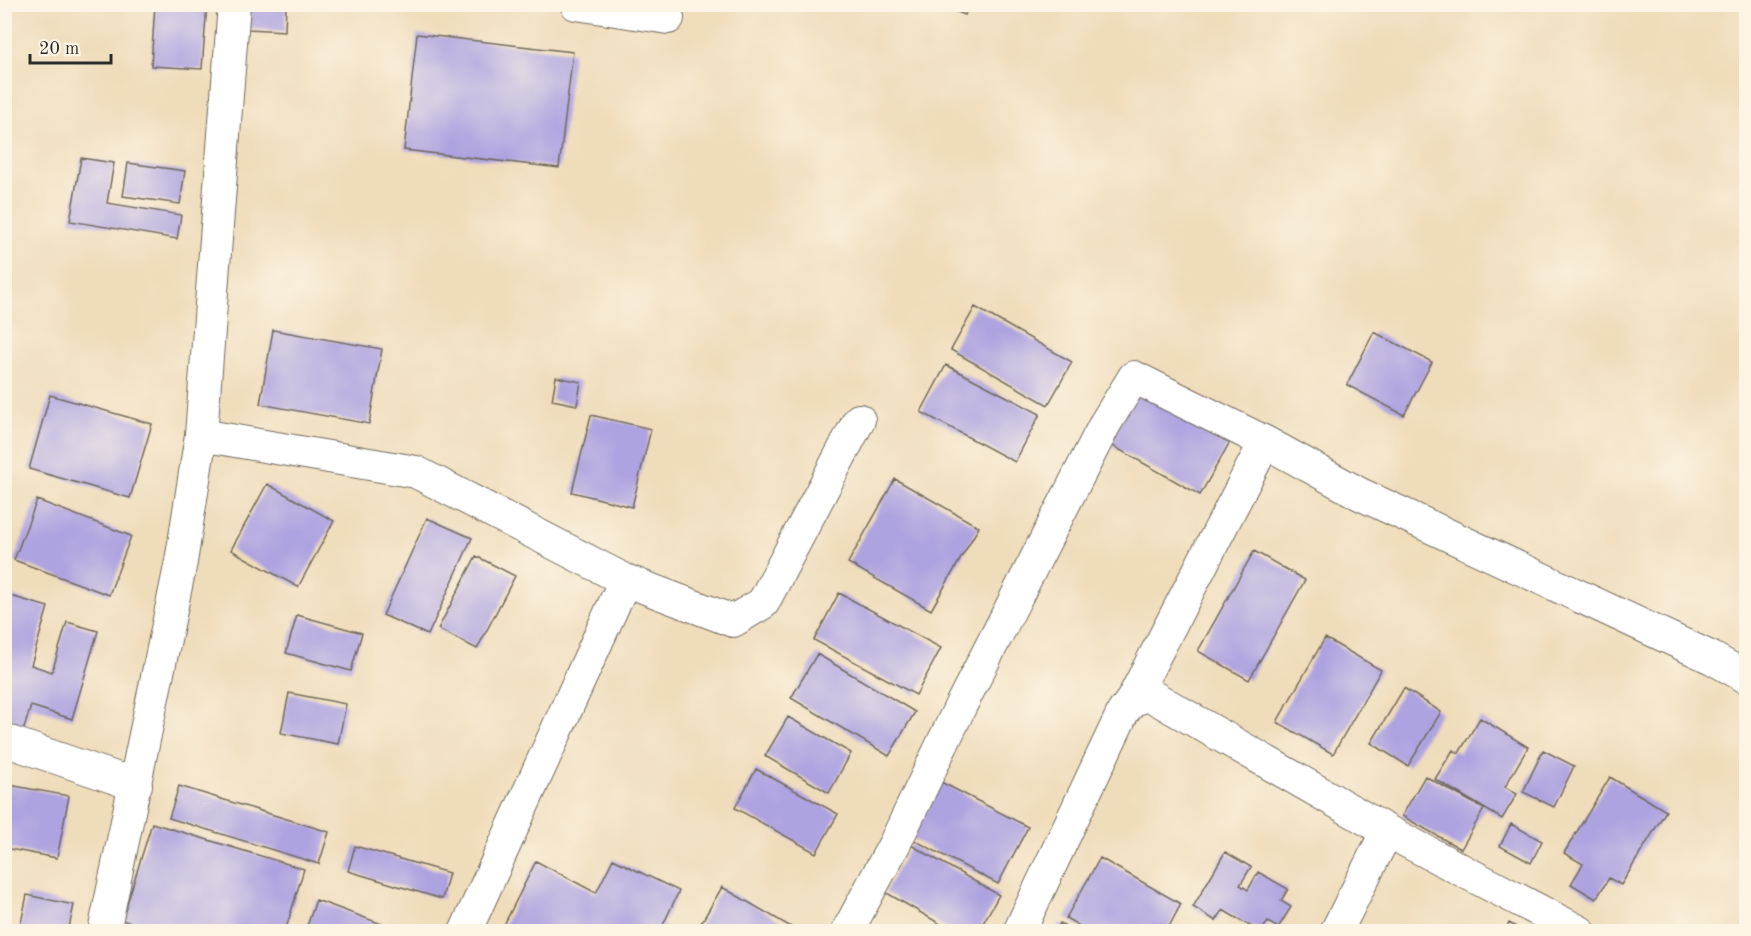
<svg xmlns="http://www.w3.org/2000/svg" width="1751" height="936" font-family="'Old Standard TT',serif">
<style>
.building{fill:#ada3e0}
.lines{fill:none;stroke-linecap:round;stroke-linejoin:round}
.minor-casing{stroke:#70695d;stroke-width:34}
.minor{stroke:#fff;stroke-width:32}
</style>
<rect width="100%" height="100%" fill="#fcf5e5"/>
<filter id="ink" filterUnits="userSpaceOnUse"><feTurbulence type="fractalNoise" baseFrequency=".0167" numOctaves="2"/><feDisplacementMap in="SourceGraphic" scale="12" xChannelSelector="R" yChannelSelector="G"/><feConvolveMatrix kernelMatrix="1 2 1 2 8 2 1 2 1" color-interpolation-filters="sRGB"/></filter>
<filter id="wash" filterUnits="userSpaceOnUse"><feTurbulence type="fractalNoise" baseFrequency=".008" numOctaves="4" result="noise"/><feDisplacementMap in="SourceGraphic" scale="24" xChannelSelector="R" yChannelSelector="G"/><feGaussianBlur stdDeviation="1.35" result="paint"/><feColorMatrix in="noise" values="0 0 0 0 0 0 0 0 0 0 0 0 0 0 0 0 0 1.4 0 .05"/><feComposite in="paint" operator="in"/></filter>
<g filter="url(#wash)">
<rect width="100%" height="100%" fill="#efdcba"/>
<g id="blocks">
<!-- building -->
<path class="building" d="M 155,4 L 207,4 L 202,69 L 151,66 Z
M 250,4 L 286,4 L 285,31 L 248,29 Z
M 937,4 L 969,4 L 965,15 Z
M 417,34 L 573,52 L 559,168 L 404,150 Z
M 81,158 L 114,163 L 107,203 L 181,215 L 177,239 L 70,221 Z
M 128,163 L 185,171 L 180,204 L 123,196 Z
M 975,307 L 1072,362 L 1048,405 L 951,350 Z
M 273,330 L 382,349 L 369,424 L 260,404 Z
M 1374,332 L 1432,362 L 1404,415 L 1347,385 Z
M 946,365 L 1040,414 L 1015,462 L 921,412 Z
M 556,377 L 581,382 L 577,405 L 552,400 Z
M 1136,386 L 1231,440 L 1200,495 L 1104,441 Z
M 50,395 L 152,424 L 130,498 L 29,469 Z
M 591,415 L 651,429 L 632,507 L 572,492 Z
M 895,479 L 979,527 L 931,610 L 848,563 Z
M 267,484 L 334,521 L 298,587 L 231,550 Z
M 37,500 L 131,536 L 109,595 L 14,560 Z
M 427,518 L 472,538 L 428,635 L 383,615 Z
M 1254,551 L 1305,580 L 1249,680 L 1198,651 Z
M 476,556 L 515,576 L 477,649 L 438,629 Z
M 839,593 L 941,648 L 916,695 L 814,640 Z
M 4,594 L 48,607 L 31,665 L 52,672 L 67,622 L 98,631 L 72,719 L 31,706 L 20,741 L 4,736 Z
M 297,615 L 362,633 L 351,671 L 286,653 Z
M 1325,638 L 1381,670 L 1333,754 L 1277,722 Z
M 817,654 L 915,712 L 889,756 L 791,698 Z
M 1404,688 L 1441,712 L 1408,766 L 1371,743 Z
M 289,693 L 346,704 L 338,744 L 281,733 Z
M 788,717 L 851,753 L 829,793 L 765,756 Z
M 1480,718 L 1528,747 L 1505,787 L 1517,794 L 1502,819 L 1435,779 L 1453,750 L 1459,753 Z
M 1543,750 L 1574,766 L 1554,807 L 1523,792 Z
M 756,769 L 838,814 L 816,853 L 735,808 Z
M 1425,776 L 1484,809 L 1461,849 L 1402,816 Z
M 1610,777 L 1666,811 L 1621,885 L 1609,878 L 1596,899 L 1571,884 L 1583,864 L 1564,853 Z
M 941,782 L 1028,827 L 998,884 L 912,839 Z
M 4,784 L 69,796 L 57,858 L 4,848 Z
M 179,786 L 329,832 L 319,864 L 169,818 Z
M 152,823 L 304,869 L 285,932 L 158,932 L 122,920 Z
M 1511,824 L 1542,841 L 1531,863 L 1500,846 Z
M 911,845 L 999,895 L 978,932 L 954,932 L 885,892 Z
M 355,846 L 449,873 L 442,899 L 348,871 Z
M 1225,852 L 1251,867 L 1240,885 L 1248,890 L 1258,872 L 1288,889 L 1281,901 L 1291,907 L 1278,928 L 1268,922 L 1260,932 L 1223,910 L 1216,921 L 1193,907 Z
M 1100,858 L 1181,904 L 1166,932 L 1089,932 L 1066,918 Z
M 613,859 L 679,891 L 663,925 L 666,927 L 664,932 L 512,932 L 503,927 L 536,861 L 596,893 Z
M 722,887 L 793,928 L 791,932 L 696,932 Z
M 27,895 L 74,905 L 68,932 L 19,932 Z
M 316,900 L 401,931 L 401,932 L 305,932 Z
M 1060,923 L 1076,932 L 1055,932 Z
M 1509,923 L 1525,932 L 1504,932 Z"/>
</g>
</g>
<g filter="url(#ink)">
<use href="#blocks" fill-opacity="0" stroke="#70695d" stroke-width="1.5"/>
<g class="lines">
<!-- minor casing -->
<g class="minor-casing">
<path id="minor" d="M 576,4 L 668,18
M 201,435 L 416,472 L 625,580 L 465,932
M 1265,442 L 1360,494 L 1712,658 L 1746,677
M 625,580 L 733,621 L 763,603 L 859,420
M 4,740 L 136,785
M 104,932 L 181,562 L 201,435 L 234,4
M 847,932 L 895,843 L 961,705 L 1106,422 L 1134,377 L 1265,442 L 1132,700
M 1019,932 L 1123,712 L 1132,700 L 1150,695 L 1387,831 L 1580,932
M 1336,932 L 1387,831"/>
</g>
<!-- minor -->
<use href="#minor" class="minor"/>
</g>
</g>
<!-- margin -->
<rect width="1751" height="936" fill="none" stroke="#fcf5e5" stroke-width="24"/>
<!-- scale -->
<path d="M30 54v9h81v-9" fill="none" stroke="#2b2b2b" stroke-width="3"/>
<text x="39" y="54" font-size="18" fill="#2b2b2b" stroke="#fcf5e5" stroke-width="4.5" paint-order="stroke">20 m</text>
</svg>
